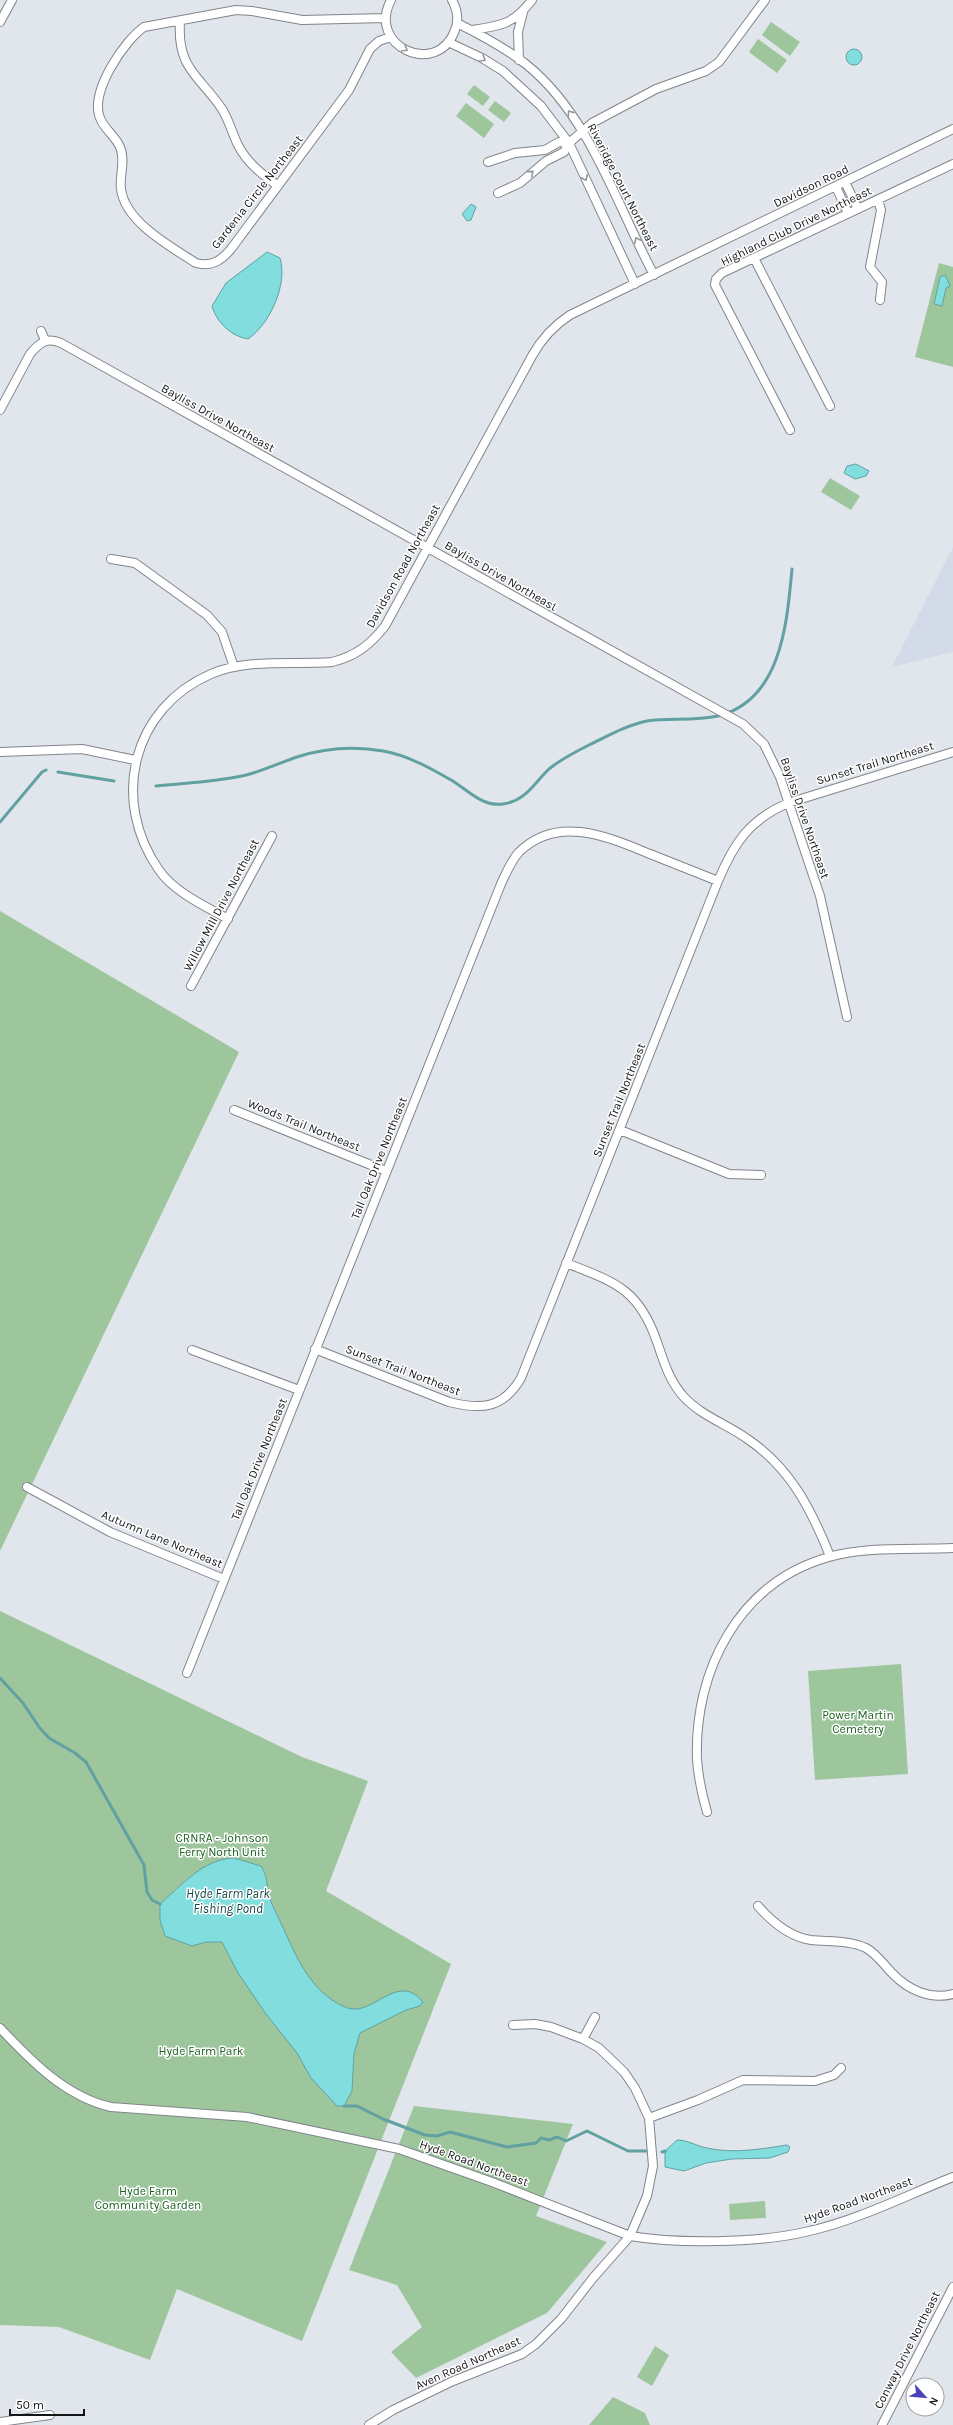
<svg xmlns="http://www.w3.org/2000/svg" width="953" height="2425" font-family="Karla,sans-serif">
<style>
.built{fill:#d3dbe8}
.green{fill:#9ec69d}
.water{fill:#82ddde;stroke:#61a1a2}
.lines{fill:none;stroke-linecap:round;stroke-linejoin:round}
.stream{stroke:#61a1a2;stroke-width:3}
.minor-casing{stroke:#81858b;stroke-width:10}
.minor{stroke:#fff;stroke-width:8}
.oneway{stroke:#959697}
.labels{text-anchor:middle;stroke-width:3;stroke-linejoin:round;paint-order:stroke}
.street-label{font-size:12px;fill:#141517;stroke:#fff}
.park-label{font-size:12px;fill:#1b5f20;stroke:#fff}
.water-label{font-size:13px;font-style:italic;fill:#133e3f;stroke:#fff}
</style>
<rect width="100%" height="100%" fill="#e1e5ec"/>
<!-- built -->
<path class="built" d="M 953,547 L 953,652 L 892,667 Z"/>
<!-- green -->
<path class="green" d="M 771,22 L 800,42 L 790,56 L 762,35 Z
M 758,39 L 787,60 L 777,73 L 749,52 Z
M 474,85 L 490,97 L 483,106 L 467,94 Z
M 495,101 L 511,113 L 504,122 L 488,110 Z
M 466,103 L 494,124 L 484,138 L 456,116 Z
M 939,263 L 953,267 L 953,367 L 915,357 Z
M 830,478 L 860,496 L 851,510 L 821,492 Z
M 0,911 L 239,1052 L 0,1551 Z
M 0,1611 L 302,1757 L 368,1781 L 326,1891 L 451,1964 L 302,2341 L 177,2289 L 150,2360 L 59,2327 L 0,2325 Z
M 901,1664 L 908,1774 L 815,1780 L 808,1671 Z
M 414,2106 L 573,2124 L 536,2216 L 607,2242 L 547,2313 L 416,2378 L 391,2352 L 422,2327 L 397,2285 L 349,2270 Z
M 765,2201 L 766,2218 L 730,2220 L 729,2204 Z
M 655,2346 L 669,2355 L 652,2386 L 637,2377 Z
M 613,2397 L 645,2413 L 650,2425 L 589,2425 Z"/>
<!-- water -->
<path class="water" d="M846 57a8 8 0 1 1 16 0a8 8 0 1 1-16 0Z
M 471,204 L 476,207 L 471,220 L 467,221 L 462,214 Z
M 267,252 L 280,258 C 288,284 270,324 248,339 C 231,336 217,323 212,306 L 226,283 Z
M 945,275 L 950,286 L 946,288 L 942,306 L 934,304 L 940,277 Z
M 856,464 L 869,471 L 866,476 L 855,479 L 844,473 L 847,466 Z
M 234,1858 L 261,1866 C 268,1876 266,1884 269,1895 C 271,1904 277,1914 281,1923 C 294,1951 305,1981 332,2000 C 339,2004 346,2009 354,2009 C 377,2010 400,1973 423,2002 L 420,2006 L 406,2010 L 360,2033 L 354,2054 L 352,2091 L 344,2106 L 337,2106 L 311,2078 L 297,2053 L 266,2014 L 238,1973 L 222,1942 L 206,1942 L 192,1946 L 165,1936 L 160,1920 L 160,1904 C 182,1885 203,1859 234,1858 Z
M 677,2140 C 688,2140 696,2146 707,2148 C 733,2154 761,2149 787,2145 L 790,2147 L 788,2152 L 770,2158 L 732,2159 L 706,2163 L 684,2171 L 665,2167 L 665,2151 Z"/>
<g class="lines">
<!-- stream -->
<path class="stream" d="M 58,772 L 114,781
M 156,786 C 184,783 214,782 242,776 C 261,772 279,763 297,757 C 325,748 354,746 383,751 C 407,755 430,768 451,780 C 468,790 482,807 503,804 C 526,801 534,783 549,769 C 561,759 575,752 589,745 C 608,736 627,725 647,721 C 670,718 695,721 718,716 C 782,700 787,622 792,569
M 0,822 L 42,772 L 46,770
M 0,1678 L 23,1703 L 39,1727 L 49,1738 L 75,1753 L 86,1762 L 144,1865 L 147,1892 L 152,1900 L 160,1904
M 344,2106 L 357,2106 L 383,2119 L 425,2135 L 437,2136 L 450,2132 L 507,2147 L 536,2143 L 541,2138 L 549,2140 L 557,2137 L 566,2141 L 587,2131 L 628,2151 L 647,2151
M 662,2152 L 665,2151"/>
<!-- minor casing -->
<g class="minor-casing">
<path id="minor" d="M 391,0 C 366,47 438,78 455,30 C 459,20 457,9 452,0
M 386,18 L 302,20 L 252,11 L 236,10 L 144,27 C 124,41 92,89 99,115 C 102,128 115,135 120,147 C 126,161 119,176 121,189 C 125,222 171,247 196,263 C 211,267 221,261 231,249 L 349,90 L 370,49 L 379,41 L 391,37
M 0,22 L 12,0
M 180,22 C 177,69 199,75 222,109 C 229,120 232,133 238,145 C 247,163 262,174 278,186
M 457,23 C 481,35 506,48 527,65 C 590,116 617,206 654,275
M 471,30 C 500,26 513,25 532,0
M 448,42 L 482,58 L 503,71 L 541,106 L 569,143 L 635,284
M 519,60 L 518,32 L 523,12
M 488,162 L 515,153 L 545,150 L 559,142 L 569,143
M 845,182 L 858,209
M 836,187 L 848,213
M 498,193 L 520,183 L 546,161 L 564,152 L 569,143 L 592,123 L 656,89 L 706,71 L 719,62 L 765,0
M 878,200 L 881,210 L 870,267 L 882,282 L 880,300
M 754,258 L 830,406
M 41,331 L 45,340
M 0,410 L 30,354 C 40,342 47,337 61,343 L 743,724 L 764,744 L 780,777 L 820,896 L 847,1017
M 790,430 L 715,285 L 716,279 L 722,273 L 953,164
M 111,559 L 135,563 L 207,615 L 222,632 L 234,667
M 0,752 L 82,749 L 135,760
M 228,919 C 205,906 174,892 159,870 C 110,800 132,708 211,674 C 248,658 293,665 332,662 C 356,656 370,645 385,626 L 532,356 C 542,338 553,326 570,315 L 953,129
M 191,986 L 272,836
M 234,1110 L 386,1171
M 620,1130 L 729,1174 L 761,1175
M 566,1263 C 615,1282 639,1289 657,1342 C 664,1362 669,1380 683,1396 C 700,1415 726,1424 746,1438 C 790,1467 811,1509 830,1556
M 315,1349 L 449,1402 C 481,1410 503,1409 521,1378 L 718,881 C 734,843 749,820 788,803 L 953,752
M 192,1350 L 299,1390
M 27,1487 L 110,1532 L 224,1579
M 187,1673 L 501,884 C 506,873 511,861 519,852 C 558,814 608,837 650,854 C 673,863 695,872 718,881
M 707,1812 C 702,1794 698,1777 697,1759 C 694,1669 740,1582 829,1557 C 866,1546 915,1550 953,1548
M 758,1906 C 772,1922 790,1937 811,1940 C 829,1942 849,1940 866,1948 C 877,1954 883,1964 892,1973 C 908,1990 930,2000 953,1994
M 0,2028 C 31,2061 66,2097 111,2107 L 247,2117 L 399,2149 L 492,2182 L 630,2236 C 678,2244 757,2243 805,2232 C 856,2221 905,2196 953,2177
M 583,2039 L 595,2017
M 649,2118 L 698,2100 L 743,2080 L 815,2081 L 834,2075 L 841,2068
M 0,2422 L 50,2415
M 369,2425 L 393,2410 L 453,2381 L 522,2354 L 536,2344 L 561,2319 L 593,2278 L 630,2236 L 647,2196 L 653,2166 L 649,2118 L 635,2088 L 624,2072 L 599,2048 L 583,2039 L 551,2027 L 535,2024 L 513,2025
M 882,2425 L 953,2287"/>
</g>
<!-- minor -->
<use href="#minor" class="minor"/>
</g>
<!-- one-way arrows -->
<defs><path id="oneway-chevron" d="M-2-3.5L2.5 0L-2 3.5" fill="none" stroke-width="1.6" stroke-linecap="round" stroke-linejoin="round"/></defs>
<g class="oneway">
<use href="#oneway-chevron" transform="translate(405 49) rotate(30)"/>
<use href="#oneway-chevron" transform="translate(483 59) rotate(31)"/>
<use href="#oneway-chevron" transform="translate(570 113) rotate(-125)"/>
<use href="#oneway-chevron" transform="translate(531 173) rotate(-41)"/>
<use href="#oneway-chevron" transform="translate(585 178) rotate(64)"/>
<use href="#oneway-chevron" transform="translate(637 240) rotate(-116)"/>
</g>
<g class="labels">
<!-- street labels -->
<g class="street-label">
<text transform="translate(811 186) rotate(-26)" y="4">Davidson Road</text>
<text transform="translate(623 187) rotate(63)" y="4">Riveridge Court Northeast</text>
<text transform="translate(257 192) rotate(-52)" y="4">Gardenia Circle Northeast</text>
<text transform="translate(796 226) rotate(-26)" y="4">Highland Club Drive Northeast</text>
<text transform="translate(218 418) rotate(29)" y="4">Bayliss Drive Northeast</text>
<text transform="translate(403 566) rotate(-61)" y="4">Davidson Road Northeast</text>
<text transform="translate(501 576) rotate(30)" y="4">Bayliss Drive Northeast</text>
<text transform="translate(875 763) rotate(-17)" y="4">Sunset Trail Northeast</text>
<text transform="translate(805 818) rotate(71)" y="4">Bayliss Drive Northeast</text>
<text transform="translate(221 905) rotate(-62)" y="4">Willow Mill Drive Northeast</text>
<text transform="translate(619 1100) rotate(-68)" y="4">Sunset Trail Northeast</text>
<text transform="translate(304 1125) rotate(22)" y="4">Woods Trail Northeast</text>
<text transform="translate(379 1158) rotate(-68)" y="4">Tall Oak Drive Northeast</text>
<text transform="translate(403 1370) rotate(21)" y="4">Sunset Trail Northeast</text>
<text transform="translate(259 1459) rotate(-68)" y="4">Tall Oak Drive Northeast</text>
<text transform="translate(162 1539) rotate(23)" y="4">Autumn Lane Northeast</text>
<text transform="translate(474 2163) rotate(20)" y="4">Hyde Road Northeast</text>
<text transform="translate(858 2200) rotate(-20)" y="4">Hyde Road Northeast</text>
<text transform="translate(907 2350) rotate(-63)" y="4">Conway Drive Northeast</text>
<text transform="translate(468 2363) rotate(-24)" y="4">Aven Road Northeast</text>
</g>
<!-- park labels -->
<g class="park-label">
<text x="858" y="1719">Power Martin<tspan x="858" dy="14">Cemetery</tspan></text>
<text x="222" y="1842">CRNRA - Johnson<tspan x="222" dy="14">Ferry North Unit</tspan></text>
<text x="201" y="2055">Hyde Farm Park</text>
<text x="148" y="2195">Hyde Farm<tspan x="148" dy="14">Community Garden</tspan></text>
</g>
<!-- water labels -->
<g class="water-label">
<text x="228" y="1898">Hyde Farm Park<tspan x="228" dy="15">Fishing Pond</tspan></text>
</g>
</g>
<!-- north arrow -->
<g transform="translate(925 2397) rotate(117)"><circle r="19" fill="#ffffff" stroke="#a1a1a2"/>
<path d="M0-3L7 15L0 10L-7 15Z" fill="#4a42b9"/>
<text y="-6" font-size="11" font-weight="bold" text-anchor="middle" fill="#141517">N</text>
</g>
<!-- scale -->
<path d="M10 2409v6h74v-6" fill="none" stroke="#141517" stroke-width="2"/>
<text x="16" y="2409" font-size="12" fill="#141517" stroke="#ffffff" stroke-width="3" paint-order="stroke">50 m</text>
</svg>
